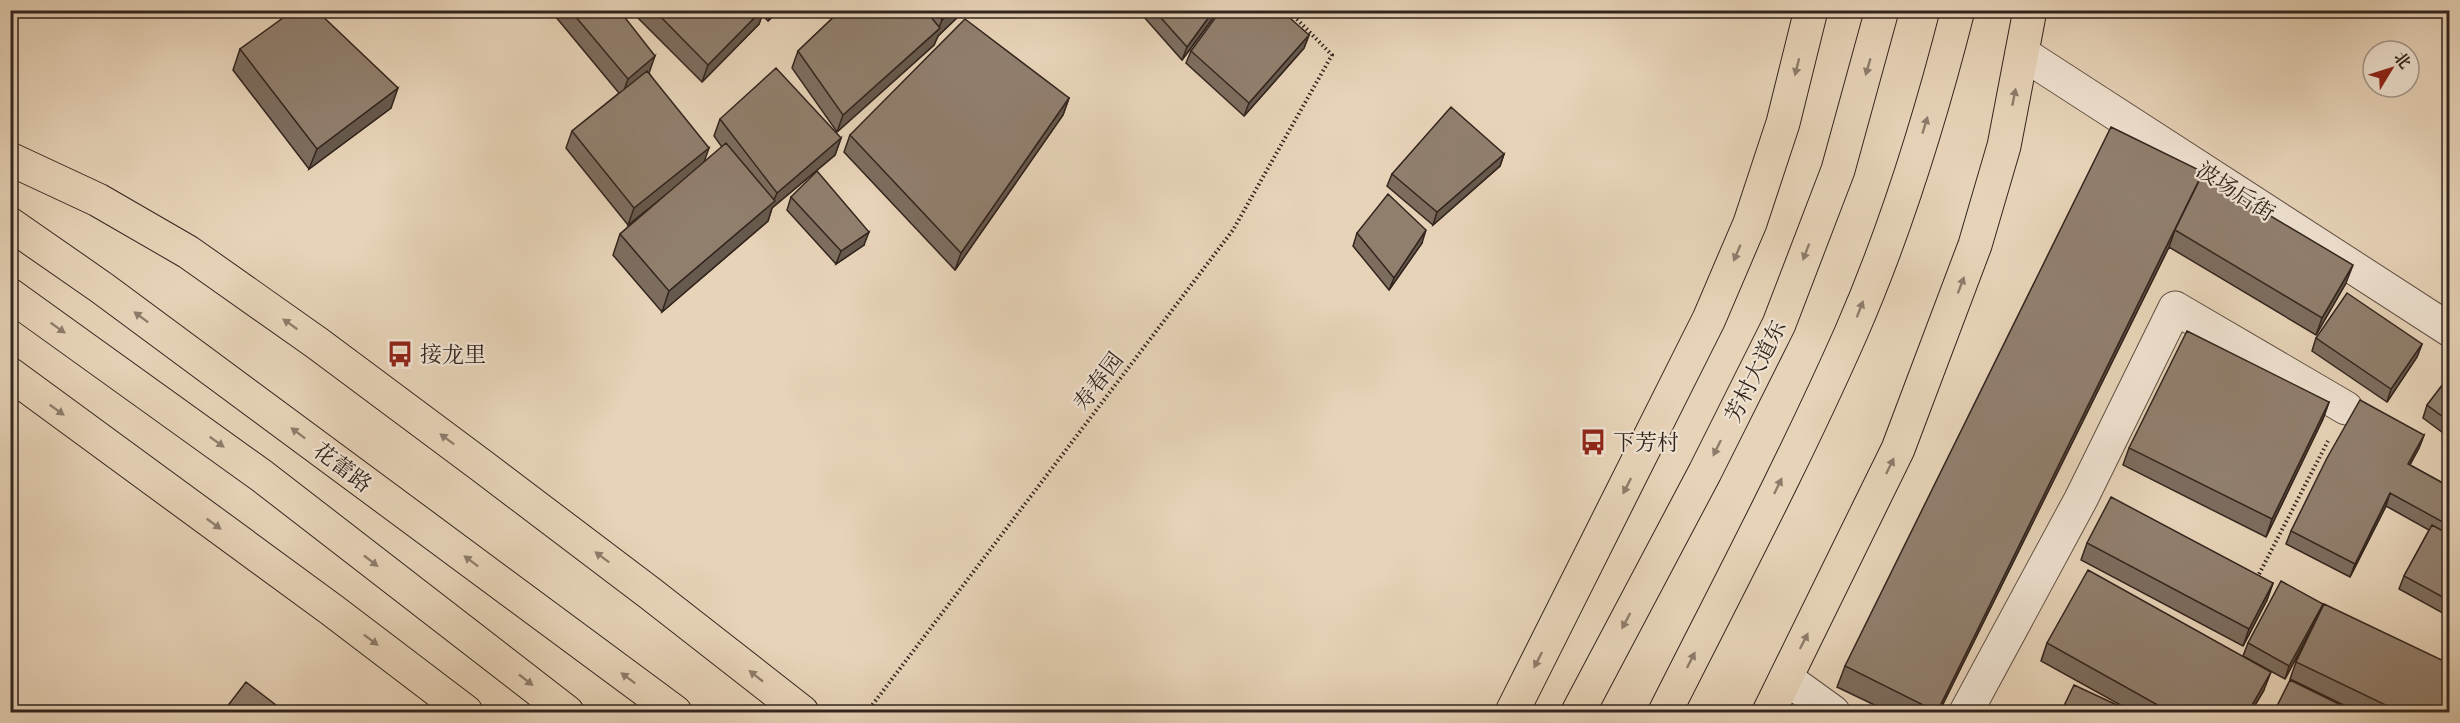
<svg xmlns="http://www.w3.org/2000/svg" width="2460" height="723" font-family="'Sorts Mill Goudy','Noto Serif SC',serif">
<style>
.lines{fill:none;stroke-linecap:round;stroke-linejoin:round}
.minor-casing{stroke:#605044;stroke-width:35}
.major-casing{stroke:#33251e;stroke-width:35}
.highway-casing{stroke:#33251e;stroke-width:35}
.path{stroke:#33251e;stroke-width:4;stroke-dasharray:1.5 3;stroke-linecap:butt}
.minor{stroke:#efe2d1;stroke-width:33}
.major{stroke:#e7d3b8;stroke-width:33}
.highway{stroke:#e7d3b8;stroke-width:33}
.wall{fill:#7d6d5f;stroke:#33251e;stroke-width:1.5}
.shaded-wall{fill:#66594d;stroke:#33251e;stroke-width:1.5}
.building{fill:#917f6e;stroke:#33251e;stroke-width:1.5}
.oneway{fill:#8d7c6b}
.labels{text-anchor:middle;stroke-width:4.5;stroke-linejoin:round;paint-order:stroke}
.street-label{font-size:22px;fill:#33251e;stroke:#efe2d1}
.poi-label{font-size:22px;fill:#33251e;stroke:#efe2d1;text-anchor:start}
</style>
<rect width="100%" height="100%" fill="#e7d3b8"/>
<filter id="stains"><feTurbulence type="fractalNoise" baseFrequency=".00333" numOctaves="4"/><feColorMatrix values="0 0 0 0 .2 0 0 0 0 .09 0 0 0 0 .02 0 0 0 .5 -.17"/></filter>
<radialGradient id="worn" r=".72"><stop offset=".6" stop-color="#630" stop-opacity="0"/><stop offset="1" stop-color="#630" stop-opacity=".3"/></radialGradient>
<g class="lines">
<!-- minor casing -->
<g class="minor-casing">
<path id="minor" d="M 2022,53 L 2450,330
M 1786,678 L 1833,712
M 1966,712 L 2081,499 L 2175,308 L 2346,408"/>
</g>
<!-- major casing -->
<g class="major-casing">
<path id="major" d="M 10,159 L 98,200 L 188,252 L 317,343 L 482,466 L 651,594 L 802,712
M 10,224 L 102,288 L 675,712
M 10,295 L 262,476 L 567,712
M 10,374 L 332,610 L 466,712
M 1512,712 L 1709,319 L 1750,223 L 1783,123 L 1811,10
M 1769,712 L 1898,449 L 1975,245 L 2004,146 L 2030,10"/>
</g>
<!-- highway casing -->
<g class="highway-casing">
<path id="highway" d="M 1578,712 L 1705,472 L 1779,324 L 1838,170 L 1882,10
M 1665,712 C 1728,587 1794,462 1851,333 C 1896,230 1930,120 1958,10"/>
</g>
<!-- path -->
<path class="path" d="M 2257,578 L 2328,441
M 867,712 L 1233,230 L 1332,55 L 1288,10"/>
<!-- minor -->
<use href="#minor" class="minor"/>
<!-- major -->
<use href="#major" class="major"/>
<!-- highway -->
<use href="#highway" class="highway"/>
</g>
<!-- wall -->
<path class="wall" d="M 550,10 L 619,10 L 649,73 L 704,162 L 722,147 L 714,136 L 720,119 L 841,138 L 835,155 L 772,208 L 768,221 L 662,312 L 613,255 L 620,234 L 663,197 L 628,225 L 566,148 L 572,131 L 619,93 Z
M 630,10 L 780,10 L 768,21 L 762,15 L 759,24 L 702,82 Z
M 841,10 L 965,10 L 938,36 L 934,45 L 837,132 L 792,68 L 798,51 Z
M 1146,10 L 1219,10 L 1182,60 L 1144,17 Z
M 1309,35 L 1304,48 L 1244,116 L 1186,63 L 1191,51 Z
M 240,49 L 391,108 L 309,169 L 233,70 Z
M 1069,98 L 1063,115 L 955,270 L 844,152 L 850,135 Z
M 1504,154 L 1500,166 L 1433,225 L 1387,186 L 1392,174 Z
M 2202,176 L 2346,283 L 2316,335 L 2169,247 L 1939,712 L 1889,712 L 1837,687 L 1845,666 Z
M 791,197 L 864,245 L 836,264 L 787,210 Z
M 1357,233 L 1422,243 L 1389,290 L 1353,246 Z
M 2316,338 L 2422,344 L 2417,357 L 2387,402 L 2312,351 Z
M 2450,375 L 2450,438 L 2423,418 L 2427,405 Z
M 2329,402 L 2323,419 L 2266,537 L 2123,465 L 2129,448 Z
M 2424,435 L 2419,448 L 2410,465 L 2450,487 L 2450,617 L 2399,589 L 2404,576 L 2429,530 L 2386,506 L 2350,577 L 2286,544 L 2291,531 Z
M 2087,543 L 2273,583 L 2267,600 L 2243,646 L 2081,560 Z
M 2320,612 L 2448,712 L 2358,712 L 2290,679 L 2296,662 L 2315,623 L 2285,679 L 2243,656 L 2248,643 Z
M 2047,643 L 2264,690 L 2251,712 L 2133,712 L 2041,661 Z"/>
<!-- shaded-wall -->
<path class="shaded-wall" d="M 762,10 L 764,10 L 759,24 L 702,82 L 708,65 Z
M 772,10 L 780,10 L 768,21 Z
M 952,10 L 965,10 L 938,36 L 934,45 L 837,132 L 843,115 L 938,30 L 942,20 Z
M 1214,10 L 1219,10 L 1182,60 L 1187,47 Z
M 1309,35 L 1304,48 L 1244,116 L 1249,103 Z
M 655,56 L 649,73 L 622,96 L 628,79 Z
M 398,88 L 391,108 L 309,169 L 317,149 Z
M 1069,98 L 1063,115 L 955,270 L 961,253 Z
M 841,138 L 835,155 L 772,208 L 768,221 L 662,312 L 669,291 L 773,202 L 777,193 Z
M 709,148 L 703,165 L 628,225 L 634,208 Z
M 1504,154 L 1500,166 L 1433,225 L 1437,212 Z
M 2203,172 L 2175,230 L 2169,247 L 1939,712 L 1937,712 Z
M 1426,230 L 1422,243 L 1389,290 L 1394,278 Z
M 869,232 L 864,245 L 836,264 L 841,251 Z
M 2353,265 L 2346,283 L 2316,335 L 2322,318 Z
M 2422,344 L 2417,357 L 2387,402 L 2391,389 Z
M 2329,402 L 2323,419 L 2266,537 L 2272,519 Z
M 2424,435 L 2419,448 L 2403,477 L 2408,464 Z
M 2390,493 L 2386,506 L 2350,577 L 2355,564 Z
M 2273,583 L 2267,600 L 2243,646 L 2249,629 Z
M 2323,604 L 2318,616 L 2285,679 L 2289,666 Z
M 2271,672 L 2264,690 L 2251,712 L 2248,712 Z"/>
<!-- building -->
<path class="building" d="M 294,10 L 316,10 L 398,88 L 317,149 L 240,49 Z
M 570,10 L 619,10 L 655,56 L 628,79 Z
M 654,10 L 762,10 L 708,65 Z
M 841,10 L 925,10 L 940,28 L 843,115 L 798,51 Z
M 934,10 L 952,10 L 942,20 Z
M 1154,10 L 1214,10 L 1187,47 Z
M 1221,10 L 1281,10 L 1309,35 L 1249,103 L 1191,51 Z
M 965,19 L 1069,98 L 961,253 L 850,135 Z
M 776,68 L 841,138 L 777,193 L 720,119 Z
M 647,71 L 709,148 L 634,208 L 572,131 Z
M 1451,107 L 1504,154 L 1437,212 L 1392,174 Z
M 2111,127 L 2203,172 L 1937,712 L 1845,666 Z
M 726,143 L 775,201 L 669,291 L 620,234 Z
M 817,171 L 869,232 L 841,251 L 791,197 Z
M 2202,175 L 2353,265 L 2322,318 L 2175,230 Z
M 1388,194 L 1426,230 L 1394,278 L 1357,233 Z
M 2347,293 L 2422,344 L 2391,389 L 2316,338 Z
M 2187,331 L 2329,402 L 2272,519 L 2129,448 Z
M 2450,375 L 2450,422 L 2427,405 Z
M 2360,400 L 2424,435 L 2408,464 L 2450,487 L 2450,526 L 2390,493 L 2355,564 L 2291,531 L 2327,458 Z
M 2111,497 L 2273,583 L 2249,629 L 2087,543 Z
M 2432,525 L 2450,535 L 2450,601 L 2404,576 Z
M 2088,570 L 2271,672 L 2248,712 L 2170,712 L 2047,643 Z
M 2281,581 L 2323,604 L 2289,666 L 2248,643 Z
M 2324,604 L 2450,664 L 2450,705 L 2446,712 L 2400,712 L 2296,662 Z
M 2290,680 L 2355,712 L 2274,712 Z
M 246,682 L 285,712 L 223,712 Z
M 2074,685 L 2132,712 L 2061,712 Z"/>
<!-- one-way arrows -->
<defs><path id="oneway-solid" d="M-6-.8H1V-3.2L6.5 0L1 3.2V.8H-6Z" transform="scale(1.5)"/></defs>
<g class="oneway">
<use href="#oneway-solid" transform="translate(1797 67) rotate(104)"/>
<use href="#oneway-solid" transform="translate(1868 67) rotate(106)"/>
<use href="#oneway-solid" transform="translate(2014 97) rotate(-79)"/>
<use href="#oneway-solid" transform="translate(1925 125) rotate(-73)"/>
<use href="#oneway-solid" transform="translate(1806 252) rotate(111)"/>
<use href="#oneway-solid" transform="translate(1737 253) rotate(113)"/>
<use href="#oneway-solid" transform="translate(1961 285) rotate(-69)"/>
<use href="#oneway-solid" transform="translate(1860 309) rotate(-69)"/>
<use href="#oneway-solid" transform="translate(141 317) rotate(-143)"/>
<use href="#oneway-solid" transform="translate(290 324) rotate(-145)"/>
<use href="#oneway-solid" transform="translate(58 328) rotate(35)"/>
<use href="#oneway-solid" transform="translate(57 410) rotate(36)"/>
<use href="#oneway-solid" transform="translate(298 433) rotate(-143)"/>
<use href="#oneway-solid" transform="translate(447 439) rotate(-143)"/>
<use href="#oneway-solid" transform="translate(217 442) rotate(36)"/>
<use href="#oneway-solid" transform="translate(1717 448) rotate(116)"/>
<use href="#oneway-solid" transform="translate(1890 466) rotate(-64)"/>
<use href="#oneway-solid" transform="translate(1627 486) rotate(117)"/>
<use href="#oneway-solid" transform="translate(1778 486) rotate(-64)"/>
<use href="#oneway-solid" transform="translate(214 524) rotate(36)"/>
<use href="#oneway-solid" transform="translate(602 557) rotate(-143)"/>
<use href="#oneway-solid" transform="translate(371 561) rotate(38)"/>
<use href="#oneway-solid" transform="translate(471 561) rotate(-143)"/>
<use href="#oneway-solid" transform="translate(1626 621) rotate(118)"/>
<use href="#oneway-solid" transform="translate(371 640) rotate(37)"/>
<use href="#oneway-solid" transform="translate(1804 641) rotate(-63)"/>
<use href="#oneway-solid" transform="translate(1538 660) rotate(117)"/>
<use href="#oneway-solid" transform="translate(1691 660) rotate(-63)"/>
<use href="#oneway-solid" transform="translate(756 676) rotate(-142)"/>
<use href="#oneway-solid" transform="translate(628 678) rotate(-143)"/>
<use href="#oneway-solid" transform="translate(526 680) rotate(38)"/>
</g>
<!-- icons -->
<defs>
<g id="bus-bare" transform="scale(2.07)"><path d="M-5-6H5V4H4V6H2V4H-2V6H-4V4H-5ZM-3.5-4V0h7V-4ZM-3.5 1.2v1.5H-2V1.2ZM2 1.2v1.5H3.5V1.2Z" fill="#8f2418" stroke="#efe2d1" stroke-width="2.5" paint-order="stroke"/></g>
</defs>
<g fill-rule="evenodd">
<use href="#bus-bare" x="400" y="354"/>
<use href="#bus-bare" x="1593" y="442"/>
</g>
<g class="labels">
<!-- street labels -->
<g class="street-label">
<text transform="translate(2236 191) rotate(33)" y="8">波场后街</text>
<text transform="translate(1755 371) rotate(-64)" y="8">芳村大道东</text>
<text transform="translate(1098 381) rotate(-53)" y="8">寿春园</text>
<text transform="translate(343 467) rotate(37)" y="8">花蕾路</text>
</g>
<!-- poi labels -->
<g class="poi-label">
<text x="420" y="362">接龙里</text>
<text x="1613" y="450">下芳村</text>
</g>
</g>
<!-- margin -->
<rect width="2460" height="723" fill="none" stroke="#e7d3b8" stroke-width="36"/>
<rect x="12" y="12" width="2436" height="699" fill="none" stroke="#33251e" stroke-width="3"/>
<rect x="18" y="18" width="2424" height="687" fill="none" stroke="#33251e" stroke-width="1.5"/>
<!-- north arrow -->
<g transform="translate(2391 69) rotate(52)"><circle r="28" fill="#efe2d1" stroke="#a49689" stroke-width="1.5"/>
<path d="M0-4.5L10 22L0 15L-10 22Z" fill="#8f2418"/>
<text y="-9" font-size="16" font-weight="bold" text-anchor="middle" fill="#33251e">北</text>
</g>
<rect width="100%" height="100%" filter="url(#stains)"/>
<rect width="100%" height="100%" fill="url(#worn)"/>
</svg>
